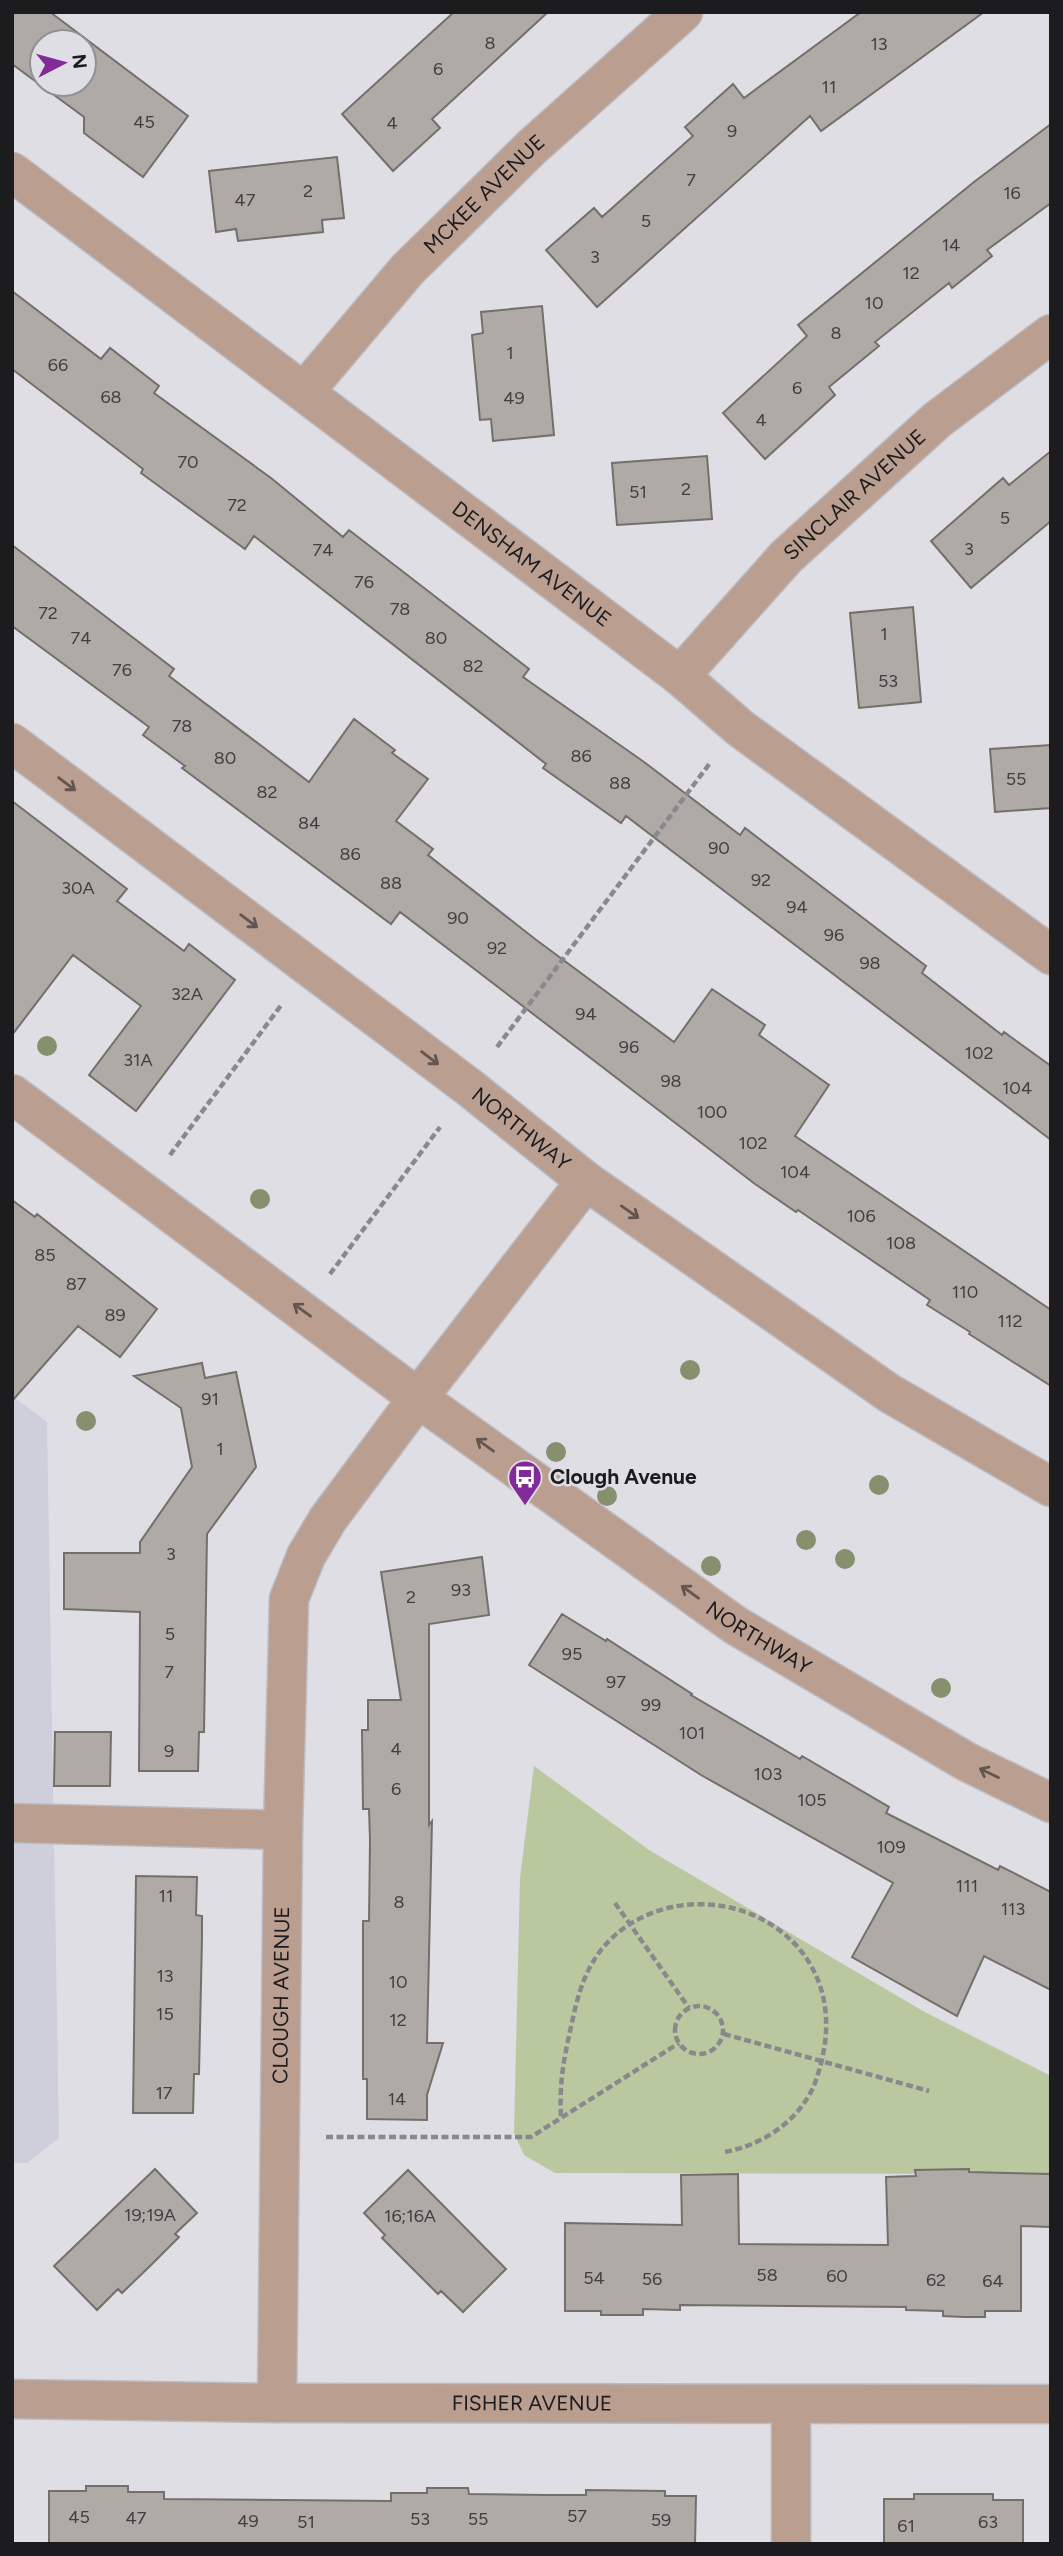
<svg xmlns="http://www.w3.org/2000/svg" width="1063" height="2556" font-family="Figtree,sans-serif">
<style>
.built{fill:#cfcfdc}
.green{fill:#b9c89f}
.building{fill:#afaaa6;stroke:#746f6b;stroke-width:2;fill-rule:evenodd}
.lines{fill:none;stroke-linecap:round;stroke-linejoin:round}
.minor-casing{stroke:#bcbbc1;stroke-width:41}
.path{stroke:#88888d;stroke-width:4.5;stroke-dasharray:7 3.5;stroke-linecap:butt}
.minor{stroke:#ba9e90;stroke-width:38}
.tree{fill:#86906e}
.oneway{stroke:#635651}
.labels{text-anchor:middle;stroke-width:5;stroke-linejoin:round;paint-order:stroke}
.number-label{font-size:18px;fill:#414040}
.street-label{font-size:21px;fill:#1c1c1e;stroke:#dfdee5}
.poi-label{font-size:21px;font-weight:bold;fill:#1c1c1e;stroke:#dfdee5;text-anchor:start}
</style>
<rect width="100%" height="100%" fill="#dfdee5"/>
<!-- built -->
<path class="built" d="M 12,1396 L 47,1422 L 59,2138 L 27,2163 L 12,2163 Z"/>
<!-- green -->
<path class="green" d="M 534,1766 L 649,1850 L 923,2011 L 1051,2076 L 1051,2174 L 555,2173 L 524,2155 L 514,2133 L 520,1878 Z"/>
<!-- building -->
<path class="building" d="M 12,12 L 50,12 L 188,116 L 143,177 L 84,133 L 84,117 L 12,64 ZM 42,42 L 84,42 L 84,84 L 42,84 Z
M 454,12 L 548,12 L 432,119 L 440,128 L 393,171 L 342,114 Z
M 861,12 L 984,12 L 821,131 L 810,116 L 597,307 L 546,250 L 594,208 L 602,217 L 693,136 L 685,127 L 733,84 L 744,98 Z
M 1051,124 L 1051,203 L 987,250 L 992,256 L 952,288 L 949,283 L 875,342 L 879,346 L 829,387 L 835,395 L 765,459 L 723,413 L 807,336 L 798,325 L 974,182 Z
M 337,157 L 344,218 L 322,220 L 323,232 L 238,241 L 236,229 L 216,232 L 209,171 Z
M 12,291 L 101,359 L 110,348 L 159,386 L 154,393 L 271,478 L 343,537 L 349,530 L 529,669 L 523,677 L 644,762 L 740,835 L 745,828 L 926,966 L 922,973 L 1002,1035 L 1004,1032 L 1051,1066 L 1051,1140 L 626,816 L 621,823 L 543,768 L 546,764 L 254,536 L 245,549 L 141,473 L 143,469 L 12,369 Z
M 542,306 L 554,435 L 493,441 L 491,419 L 480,420 L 472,335 L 483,333 L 481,312 Z
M 1051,451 L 1051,521 L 971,588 L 931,541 L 1003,478 L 1009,485 Z
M 707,456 L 712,519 L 617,525 L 612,463 Z
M 12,545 L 174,669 L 169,676 L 309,782 L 354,719 L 395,750 L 392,753 L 428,779 L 396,821 L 433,849 L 428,855 L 535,939 L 674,1042 L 712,989 L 765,1025 L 759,1035 L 829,1085 L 795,1136 L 1051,1310 L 1051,1386 L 969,1334 L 970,1332 L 927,1305 L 930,1300 L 798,1210 L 796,1212 L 755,1184 L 400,912 L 391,924 L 182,768 L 185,766 L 143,735 L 149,727 L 12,626 Z
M 913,607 L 921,702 L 859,708 L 850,613 Z
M 1051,745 L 1051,808 L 995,812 L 990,749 Z
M 12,801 L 127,889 L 117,901 L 184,951 L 189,944 L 235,980 L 136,1111 L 89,1075 L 141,1006 L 73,955 L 12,1035 Z
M 12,1200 L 35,1217 L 37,1214 L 157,1309 L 120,1357 L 78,1326 L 12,1401 Z
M 202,1363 L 205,1378 L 236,1372 L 256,1467 L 207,1534 L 204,1732 L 199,1732 L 198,1771 L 139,1771 L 140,1612 L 64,1609 L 64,1553 L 140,1553 L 140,1542 L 192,1467 L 181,1408 L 134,1376 Z
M 482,1557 L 489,1615 L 429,1624 L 429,1825 L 432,1821 L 427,2043 L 443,2043 L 427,2095 L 427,2120 L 367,2119 L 367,2079 L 363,2079 L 363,1921 L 369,1921 L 370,1840 L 369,1809 L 363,1809 L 362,1730 L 368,1730 L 368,1700 L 401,1700 L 381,1572 Z
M 562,1614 L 606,1641 L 607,1639 L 692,1694 L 691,1695 L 800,1759 L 802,1756 L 889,1807 L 886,1813 L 998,1870 L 1000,1866 L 1051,1892 L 1051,1990 L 984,1956 L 957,2016 L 852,1957 L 893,1883 L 701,1775 L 529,1665 Z
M 55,1732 L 111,1732 L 110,1786 L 54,1786 Z
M 136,1876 L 197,1877 L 196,1915 L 202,1916 L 202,1938 L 199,2074 L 194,2074 L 193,2113 L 133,2113 Z
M 155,2169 L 197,2213 L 175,2234 L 179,2237 L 150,2266 L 122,2293 L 118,2289 L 97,2310 L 54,2266 Z
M 969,2169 L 969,2172 L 1051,2174 L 1051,2227 L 1021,2226 L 1021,2311 L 985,2311 L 985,2317 L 964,2317 L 943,2316 L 943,2311 L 906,2310 L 906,2307 L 680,2305 L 680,2310 L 643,2309 L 643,2315 L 601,2315 L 601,2311 L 565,2311 L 565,2223 L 682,2225 L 681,2175 L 738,2174 L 739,2244 L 888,2245 L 886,2177 L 916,2176 L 915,2170 Z
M 408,2170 L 506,2269 L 463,2312 L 441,2291 L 438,2294 L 382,2238 L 385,2235 L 364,2213 Z
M 86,2486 L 128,2486 L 128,2492 L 164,2492 L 164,2499 L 391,2501 L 391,2493 L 427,2493 L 427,2488 L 468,2488 L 469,2494 L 546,2495 L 586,2495 L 586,2490 L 665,2491 L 665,2496 L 696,2496 L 695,2544 L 49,2544 L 49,2491 L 86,2491 Z
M 914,2494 L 993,2494 L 993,2500 L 1023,2500 L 1023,2544 L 884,2544 L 884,2499 L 914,2499 Z"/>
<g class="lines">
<!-- minor casing -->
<g class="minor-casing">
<g id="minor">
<path id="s1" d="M 12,172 L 680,676 L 740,728 L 1051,955"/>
<path id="s2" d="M 304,392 L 407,270 L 532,147 L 683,12"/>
<path id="s3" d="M 680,676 L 786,557 L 937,420 L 1051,334"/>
<path id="s4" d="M 12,743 L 470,1088 L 586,1181 L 889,1393 L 1051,1487"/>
<path id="s5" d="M 12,1094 L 418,1398 L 735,1625 L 967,1762 L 1051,1803"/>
<path d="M 12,1823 L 283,1830"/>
<path id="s6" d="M 12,2399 L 277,2403 L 1051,2404"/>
<path id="s7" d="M 277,2403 L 283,1830 L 289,1599 L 306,1556 L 328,1519 L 418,1398 L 586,1181"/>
<path d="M 791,2405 L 791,2544"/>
</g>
</g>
<!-- path -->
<path class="path" d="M 497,1047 L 710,763
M 170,1155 L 282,1004
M 330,1274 L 440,1127
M 615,1903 L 689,2008
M675 2030a24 24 0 1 1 48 0a24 24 0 1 1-48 0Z
M 724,2034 L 929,2091
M 561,2116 C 559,2085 564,2057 571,2027 C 576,2003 582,1978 596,1957 C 612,1933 636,1917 664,1909 C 732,1890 810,1928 824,2001 C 829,2028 825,2054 816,2080 C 803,2118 763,2146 724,2152
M 326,2137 L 531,2137 L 679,2043"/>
<!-- minor -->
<use href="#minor" class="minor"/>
</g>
<!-- trees -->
<g class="tree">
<circle cx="47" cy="1046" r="10"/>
<circle cx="260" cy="1199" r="10"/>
<circle cx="690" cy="1370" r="10"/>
<circle cx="86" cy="1421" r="10"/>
<circle cx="556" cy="1452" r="10"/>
<circle cx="879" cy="1485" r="10"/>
<circle cx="607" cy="1496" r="10"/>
<circle cx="806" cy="1540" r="10"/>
<circle cx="845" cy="1559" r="10"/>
<circle cx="711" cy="1566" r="10"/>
<circle cx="941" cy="1688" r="10"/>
</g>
<!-- one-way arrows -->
<defs><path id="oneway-shaft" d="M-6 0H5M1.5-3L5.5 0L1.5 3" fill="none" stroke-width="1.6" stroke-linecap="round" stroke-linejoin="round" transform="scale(1.75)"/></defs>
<g class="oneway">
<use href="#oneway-shaft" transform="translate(67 784) rotate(37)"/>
<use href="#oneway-shaft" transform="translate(249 921) rotate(37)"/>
<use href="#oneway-shaft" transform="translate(430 1058) rotate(37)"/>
<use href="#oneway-shaft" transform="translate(630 1212) rotate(35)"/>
<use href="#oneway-shaft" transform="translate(302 1310) rotate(-144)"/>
<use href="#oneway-shaft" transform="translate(485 1445) rotate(-144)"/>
<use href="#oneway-shaft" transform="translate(690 1592) rotate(-144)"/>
<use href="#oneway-shaft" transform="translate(989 1773) rotate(-154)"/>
</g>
<!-- icons -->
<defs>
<g id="bus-pin" transform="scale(1.75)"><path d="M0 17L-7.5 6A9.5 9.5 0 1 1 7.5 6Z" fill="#822a97" stroke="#dfdee5"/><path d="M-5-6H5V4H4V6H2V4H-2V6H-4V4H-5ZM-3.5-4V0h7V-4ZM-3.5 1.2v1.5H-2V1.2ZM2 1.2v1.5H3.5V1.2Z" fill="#fff"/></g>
</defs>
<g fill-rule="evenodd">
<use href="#bus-pin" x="525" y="1477"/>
</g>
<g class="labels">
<!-- number labels -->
<g class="number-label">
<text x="490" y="49">8</text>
<text x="879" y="50">13</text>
<text x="438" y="75">6</text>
<text x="829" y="93">11</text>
<text x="144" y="128">45</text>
<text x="392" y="129">4</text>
<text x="732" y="137">9</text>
<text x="691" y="186">7</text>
<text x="308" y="197">2</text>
<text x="1012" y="199">16</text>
<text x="245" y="206">47</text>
<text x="646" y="227">5</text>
<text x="951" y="251">14</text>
<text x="595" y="263">3</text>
<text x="911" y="279">12</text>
<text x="874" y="309">10</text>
<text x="836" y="339">8</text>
<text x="510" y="359">1</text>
<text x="58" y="371">66</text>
<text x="797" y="394">6</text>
<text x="111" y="403">68</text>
<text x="514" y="404">49</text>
<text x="761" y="426">4</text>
<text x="188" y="468">70</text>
<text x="686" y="495">2</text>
<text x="638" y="498">51</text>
<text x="237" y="511">72</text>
<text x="1005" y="524">5</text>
<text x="969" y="555">3</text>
<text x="323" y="556">74</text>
<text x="364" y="588">76</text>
<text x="400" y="615">78</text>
<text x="48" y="619">72</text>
<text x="884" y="640">1</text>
<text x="81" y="644">74</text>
<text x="436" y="644">80</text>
<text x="473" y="672">82</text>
<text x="122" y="676">76</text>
<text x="888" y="687">53</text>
<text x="182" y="732">78</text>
<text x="581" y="762">86</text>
<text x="225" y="764">80</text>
<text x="1016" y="785">55</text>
<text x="620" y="789">88</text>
<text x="267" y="798">82</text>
<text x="309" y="829">84</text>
<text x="719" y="854">90</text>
<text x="350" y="860">86</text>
<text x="761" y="886">92</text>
<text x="391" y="889">88</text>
<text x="78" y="894">30A</text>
<text x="797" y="913">94</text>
<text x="458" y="924">90</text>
<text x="834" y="941">96</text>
<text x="497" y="954">92</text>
<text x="870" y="969">98</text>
<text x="187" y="1000">32A</text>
<text x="586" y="1020">94</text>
<text x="629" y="1053">96</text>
<text x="979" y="1059">102</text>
<text x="138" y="1066">31A</text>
<text x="671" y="1087">98</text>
<text x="1017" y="1094">104</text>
<text x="712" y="1118">100</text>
<text x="753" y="1149">102</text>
<text x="795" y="1178">104</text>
<text x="861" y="1222">106</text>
<text x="901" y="1249">108</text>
<text x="45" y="1261">85</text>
<text x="76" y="1290">87</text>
<text x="965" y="1298">110</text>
<text x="115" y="1321">89</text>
<text x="1010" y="1327">112</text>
<text x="210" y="1405">91</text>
<text x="220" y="1455">1</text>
<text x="171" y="1560">3</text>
<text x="461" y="1596">93</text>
<text x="411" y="1603">2</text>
<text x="170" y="1640">5</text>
<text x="572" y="1660">95</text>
<text x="169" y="1678">7</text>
<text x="616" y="1688">97</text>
<text x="651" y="1711">99</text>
<text x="692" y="1739">101</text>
<text x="396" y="1755">4</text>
<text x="169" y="1757">9</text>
<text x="768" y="1780">103</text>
<text x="396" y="1795">6</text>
<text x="812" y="1806">105</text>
<text x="891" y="1853">109</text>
<text x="967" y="1892">111</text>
<text x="166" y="1902">11</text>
<text x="399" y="1908">8</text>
<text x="1013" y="1915">113</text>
<text x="165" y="1982">13</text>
<text x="398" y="1988">10</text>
<text x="165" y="2020">15</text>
<text x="398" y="2026">12</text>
<text x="164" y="2099">17</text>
<text x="397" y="2105">14</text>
<text x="150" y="2221">19;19A</text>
<text x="410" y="2222">16;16A</text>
<text x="767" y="2281">58</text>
<text x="837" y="2282">60</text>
<text x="594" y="2284">54</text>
<text x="652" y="2285">56</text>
<text x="936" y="2286">62</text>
<text x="993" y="2287">64</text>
<text x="577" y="2522">57</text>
<text x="79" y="2523">45</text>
<text x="136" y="2524">47</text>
<text x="420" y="2525">53</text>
<text x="478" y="2525">55</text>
<text x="661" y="2526">59</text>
<text x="248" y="2527">49</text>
<text x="306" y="2528">51</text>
<text x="988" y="2528">63</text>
<text x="906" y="2532">61</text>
</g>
<!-- street labels -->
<g class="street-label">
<text dy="7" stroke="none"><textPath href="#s2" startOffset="268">MCKEE AVENUE</textPath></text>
<text dy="7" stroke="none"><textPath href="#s3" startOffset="252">SINCLAIR AVENUE</textPath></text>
<text dy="7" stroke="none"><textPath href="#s1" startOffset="651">DENSHAM AVENUE</textPath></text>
<text dy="7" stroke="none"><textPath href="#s4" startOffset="639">NORTHWAY</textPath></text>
<text dy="7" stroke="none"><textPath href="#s5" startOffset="924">NORTHWAY</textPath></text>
<text dy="7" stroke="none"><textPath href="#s7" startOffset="408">CLOUGH AVENUE</textPath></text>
<text dy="7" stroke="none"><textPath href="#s6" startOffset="520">FISHER AVENUE</textPath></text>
</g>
<!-- poi labels -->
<g class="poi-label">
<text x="550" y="1484">Clough Avenue</text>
</g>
</g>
<!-- border -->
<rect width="1063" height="2556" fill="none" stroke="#1c1c1e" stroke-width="28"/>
<!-- north arrow -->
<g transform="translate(63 63) rotate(84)"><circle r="33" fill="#dfdee5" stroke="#919095" stroke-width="2"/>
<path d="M0-5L12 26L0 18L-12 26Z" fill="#822a97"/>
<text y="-10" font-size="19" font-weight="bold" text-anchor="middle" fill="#1c1c1e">N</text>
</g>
</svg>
